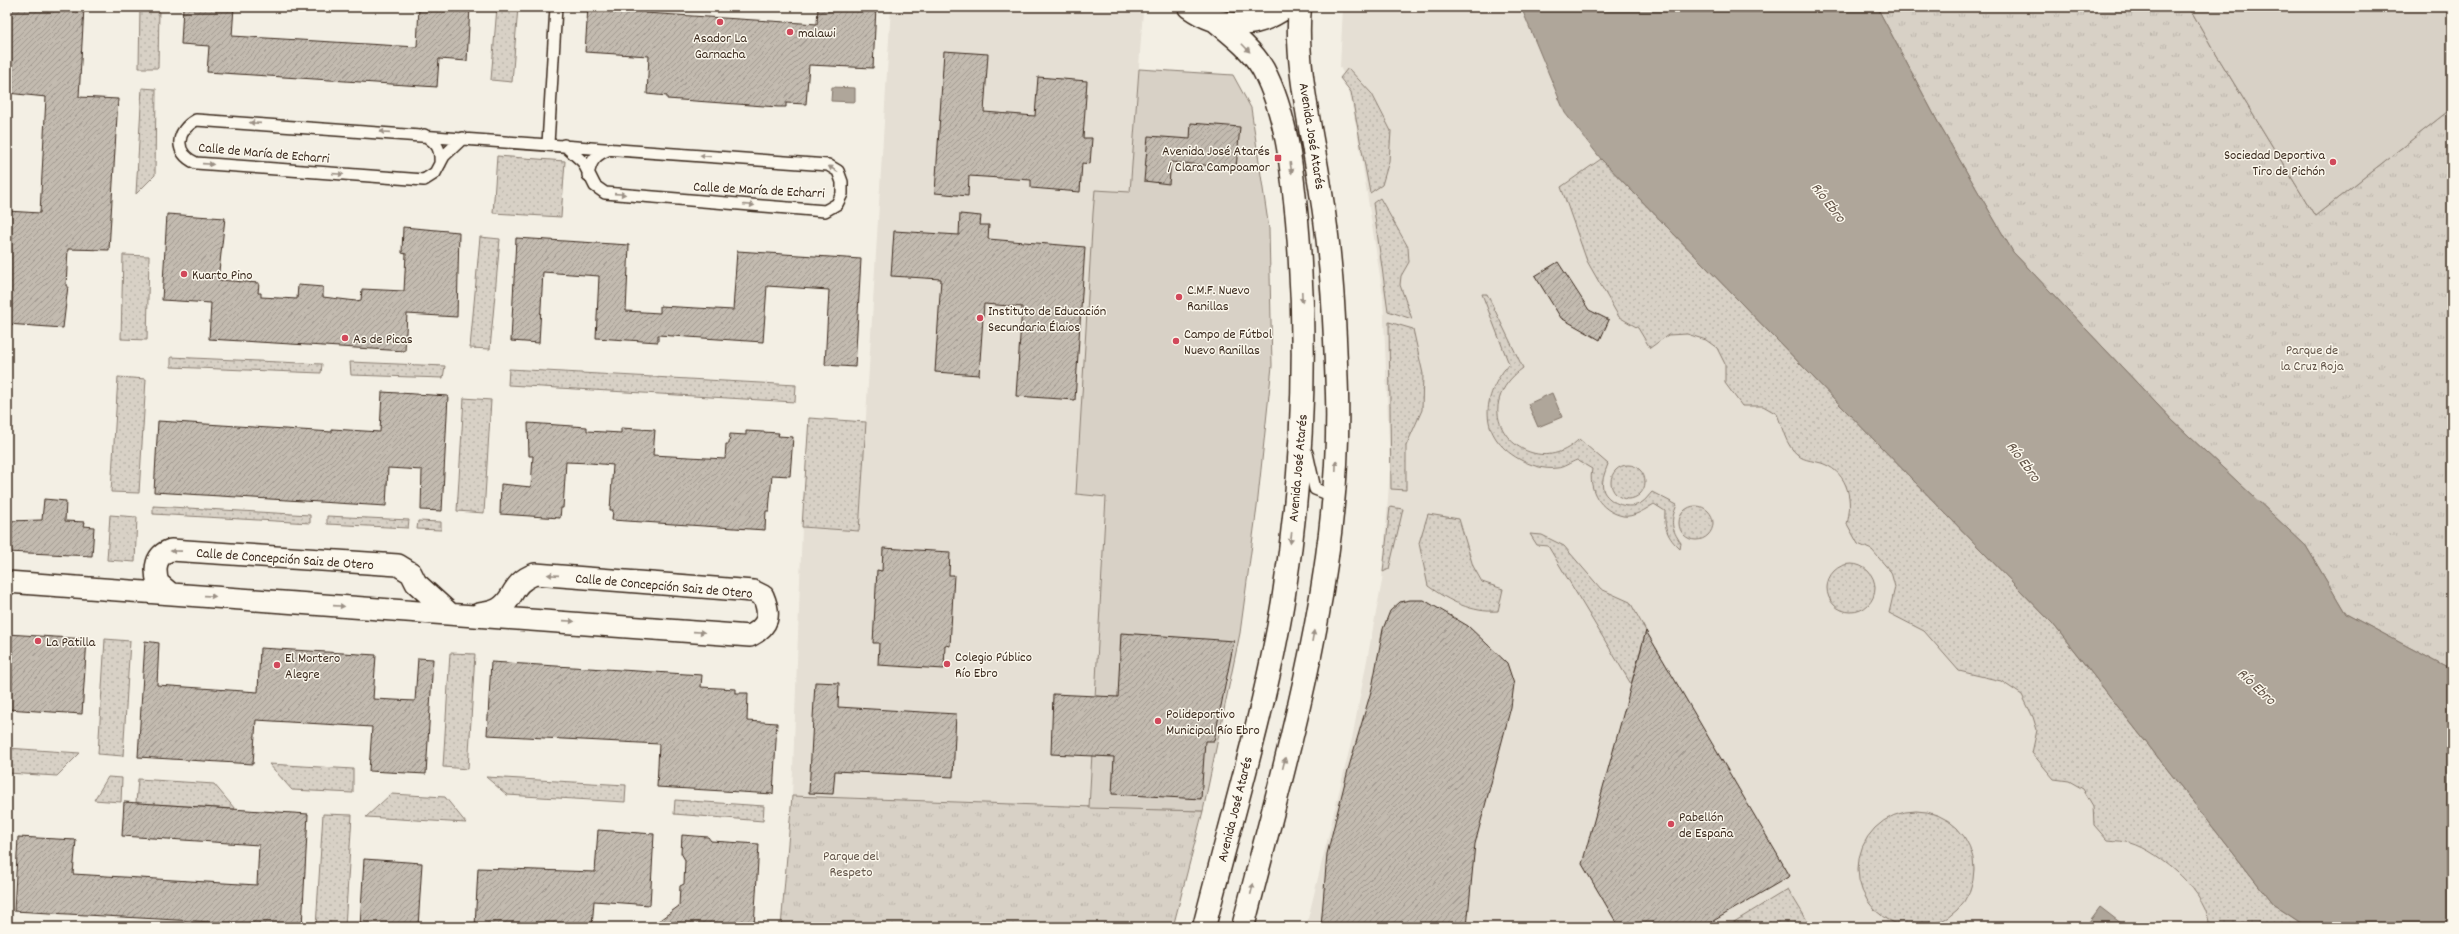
<svg xmlns="http://www.w3.org/2000/svg" width="2459" height="934" font-family="Dekko,sans-serif">
<style>
.built{fill:#e5dfd4}
.grass{fill:url(#grass-dots);stroke:#8a7e72}
.park{fill:url(#park-tufts);stroke:#8a7e72}
.pitch{fill:#d8d1c6;stroke:#8a7e72}
.water{fill:#afa69a;stroke:#817468}
.building{fill:url(#building-hatch);stroke:#3b2a1e}
.lines{fill:none;stroke-linecap:round;stroke-linejoin:round}
.service-casing{stroke:#3b2a1e;stroke-width:14}
.minor-casing{stroke:#3b2a1e;stroke-width:24}
.primary-casing{stroke:#3b2a1e;stroke-width:25}
.service{stroke:#fbf7ec;stroke-width:11}
.minor{stroke:#fbf7ec;stroke-width:21}
.primary{stroke:#fbf7ec;stroke-width:22}
.oneway{fill:#9b9085}
.poi-dot{fill:#d1495b;stroke:#fbf7ec;stroke-width:1.5}
.labels{text-anchor:middle;stroke-width:3;stroke-linejoin:round;paint-order:stroke}
.poi-label{font-size:14px;fill:#3b2a1e;stroke:#fbf7ec;text-anchor:start}
.street-label{font-size:14px;fill:#3b2a1e;stroke:#fbf7ec}
.park-label{font-size:14px;fill:#625448;stroke:#fbf7ec}
.water-label{font-size:15px;font-style:italic;fill:#645549;stroke:#fbf7ec}
</style>
<defs>
<pattern id="grass-dots" width="8" height="8" patternUnits="userSpaceOnUse"><rect width="8" height="8" fill="#d8d1c6"/><path d="M2 2h.1M6 6h.1" fill="none" stroke="#bab4aa" stroke-width="1.8" stroke-linecap="round"/></pattern>
<pattern id="park-tufts" width="24" height="20" patternUnits="userSpaceOnUse"><rect width="24" height="20" fill="#d8d1c6"/><path d="M3 7l-1-3M5 7V3M7 7l1-3M15 17l-1-3M17 17v-4M19 17l1-3" fill="none" stroke="#bab4aa"/></pattern>
<pattern id="building-hatch" width="6" height="6" patternUnits="userSpaceOnUse"><rect width="6" height="6" fill="#c3bbb0"/><path d="M-1 1l2-2M0 6l6-6M5 7l2-2" fill="none" stroke="#a0988f"/></pattern>
</defs>
<rect width="100%" height="100%" fill="#f3efe4"/>
<filter id="ink" filterUnits="userSpaceOnUse"><feTurbulence type="fractalNoise" baseFrequency=".025" numOctaves="2"/><feDisplacementMap in="SourceGraphic" scale="8" xChannelSelector="R" yChannelSelector="G"/><feConvolveMatrix kernelMatrix="1 2 1 2 8 2 1 2 1" color-interpolation-filters="sRGB"/></filter>
<g filter="url(#ink)">
<!-- built -->
<path class="built" d="M 891,7 L 1057,7 L 1143,11 L 1130,193 L 1076,494 L 1106,497 L 1089,808 L 792,796 L 802,527 L 859,531 Z
M 1343,7 L 1521,7 L 1565,113 L 1601,159 L 2053,624 L 2274,905 L 2307,927 L 1306,927 L 1352,739 L 1382,581 L 1390,470 L 1383,295 L 1357,130 L 1347,81 L 1340,67 Z"/>
<!-- grass -->
<path class="grass" d="M 140,7 L 159,7 L 158,68 L 139,68 Z
M 497,7 L 518,7 L 512,82 L 491,80 Z
M 1348,68 L 1372,94 L 1391,131 L 1389,161 L 1382,185 L 1370,193 L 1351,92 L 1340,78 Z
M 142,88 L 156,89 L 155,175 L 136,194 Z
M 497,156 L 565,161 L 561,217 L 493,213 Z
M 1601,159 L 2053,624 L 2274,905 L 2307,927 L 2209,927 C 2211,895 2159,851 2131,843 C 2124,841 2115,841 2107,840 L 2094,825 L 2093,806 L 2083,789 L 2069,781 L 2054,779 L 2032,753 L 2037,730 L 2033,717 L 2022,695 L 2001,681 L 1959,671 L 1924,631 L 1889,613 L 1895,587 L 1891,572 L 1872,550 L 1858,544 L 1847,524 C 1853,501 1849,474 1824,464 C 1817,461 1803,461 1798,455 C 1785,445 1783,428 1777,414 L 1763,406 L 1742,406 L 1725,383 L 1725,364 L 1717,348 L 1706,340 L 1687,334 L 1668,335 L 1650,348 L 1638,328 L 1619,317 L 1587,261 L 1561,187 Z
M 1380,198 L 1408,247 L 1409,262 L 1401,276 L 1400,285 L 1412,319 L 1388,311 L 1373,203 Z
M 480,237 L 500,239 L 490,349 L 470,348 Z
M 123,255 L 149,256 L 147,340 L 121,339 Z
M 1482,294 L 1487,294 L 1523,368 C 1458,416 1534,486 1579,439 L 1608,464 C 1605,472 1600,483 1604,492 C 1611,504 1629,510 1641,503 C 1645,501 1649,495 1652,492 L 1677,505 C 1670,521 1671,529 1681,543 L 1680,549 C 1667,537 1664,528 1665,511 L 1654,504 C 1646,509 1633,518 1623,516 C 1600,511 1588,490 1592,469 L 1577,460 C 1571,462 1563,468 1557,468 C 1544,470 1530,465 1519,459 C 1478,436 1481,396 1509,364 Z
M 1389,322 L 1413,329 L 1423,374 L 1422,410 L 1406,446 L 1406,490 L 1391,489 Z
M 171,357 L 322,364 L 321,373 L 171,367 Z
M 350,362 L 445,366 L 443,378 L 351,375 Z
M 509,369 L 796,385 L 795,402 L 508,385 Z
M 118,377 L 146,379 L 139,493 L 111,492 Z
M 464,398 L 491,400 L 484,513 L 457,511 Z
M 809,418 L 866,422 L 859,531 L 802,527 Z
M1611 482a17 17 0 1 1 34 0a17 17 0 1 1-34 0Z
M1679 523a17 17 0 1 1 34 0a17 17 0 1 1-34 0Z
M 153,506 L 310,515 L 310,523 L 153,514 Z
M 1390,507 L 1403,509 L 1389,569 L 1383,572 Z
M 1428,514 L 1459,519 L 1473,566 L 1482,582 L 1503,589 L 1498,611 C 1472,613 1449,601 1428,586 L 1419,543 Z
M 110,515 L 137,517 L 135,562 L 107,560 Z
M 327,516 L 409,520 L 408,528 L 327,524 Z
M 418,521 L 441,522 L 441,530 L 417,529 Z
M 1530,534 L 1542,535 L 1564,546 L 1601,589 L 1630,602 L 1646,631 L 1631,684 L 1548,546 L 1537,545 Z
M1827 588a24 24 0 1 1 48 0a24 24 0 1 1-48 0Z
M 105,639 L 130,641 L 123,756 L 98,754 Z
M 450,653 L 475,654 L 468,769 L 443,767 Z
M 7,748 L 80,753 L 57,776 L 7,773 Z
M 269,764 L 353,769 L 353,793 L 292,790 Z
M 108,777 L 122,778 L 121,802 L 94,800 Z
M 486,777 L 626,785 L 625,802 L 507,795 Z
M 138,779 L 214,784 L 235,809 L 136,803 Z
M 391,794 L 445,797 L 466,823 L 366,817 Z
M 675,800 L 764,806 L 763,821 L 674,814 Z
M1858 869a58 58 0 1 1 116 0a58 58 0 1 1-116 0Z
M 323,814 L 352,815 L 345,927 L 316,927 Z
M 1788,889 L 1811,927 L 1730,927 L 1729,925 Z"/>
<!-- park -->
<path class="park" d="M 1877,7 L 2189,7 L 2213,49 L 2315,216 L 2452,108 L 2452,670 L 2346,614 L 2306,546 L 2173,421 L 2013,252 L 1940,126 Z
M 792,796 L 1203,811 L 1173,927 L 781,927 Z"/>
<!-- pitch -->
<path class="pitch" d="M 2189,7 L 2452,7 L 2452,108 L 2315,216 L 2213,49 Z
M 1139,69 L 1233,75 L 1251,108 L 1269,229 L 1272,366 L 1257,507 L 1240,633 L 1203,811 L 1089,808 L 1106,497 L 1076,494 L 1093,213 L 1095,190 L 1130,192 Z"/>
<!-- water -->
<path class="water" d="M 1521,7 L 1877,7 L 1940,126 L 2013,252 L 2173,421 L 2306,546 L 2346,614 L 2452,670 L 2452,927 L 2307,927 L 2274,905 L 2053,624 L 1601,159 L 1565,113 Z
M 832,87 L 855,88 L 855,102 L 831,101 Z
M 1552,393 L 1562,417 L 1538,427 L 1528,404 Z
M 2100,907 L 2126,927 L 2086,926 Z"/>
<!-- building -->
<path class="building" d="M 7,7 L 84,7 L 79,97 L 118,99 L 109,250 L 68,249 L 66,286 L 68,286 L 63,328 L 7,324 L 7,211 L 40,213 L 46,97 L 7,93 Z
M 183,7 L 234,7 L 232,36 L 417,47 L 419,7 L 470,7 L 467,61 L 439,59 L 437,87 L 207,72 L 209,46 L 181,44 Z
M 588,7 L 646,7 L 645,13 L 817,24 L 818,7 L 876,7 L 873,68 L 809,65 L 806,104 L 786,103 L 786,107 L 778,107 L 667,99 L 667,96 L 647,94 L 649,56 L 585,52 Z
M 944,51 L 988,54 L 984,112 L 1035,116 L 1038,77 L 1087,81 L 1083,138 L 1092,138 L 1090,164 L 1082,163 L 1080,192 L 1031,188 L 1031,180 L 969,176 L 968,196 L 935,193 Z
M 1191,123 L 1240,127 L 1236,168 L 1171,162 L 1169,184 L 1144,181 L 1148,136 L 1190,139 Z
M 167,214 L 225,218 L 218,280 L 259,283 L 258,293 L 261,293 L 261,297 L 297,299 L 298,285 L 323,287 L 323,297 L 356,301 L 361,300 L 362,289 L 404,291 L 406,254 L 402,253 L 403,227 L 459,232 L 457,317 L 407,314 L 405,351 L 209,339 L 211,303 L 162,300 Z
M 960,214 L 981,216 L 980,225 L 989,225 L 988,239 L 1085,247 L 1075,400 L 1016,396 L 1022,307 L 984,304 L 979,375 L 935,372 L 941,279 L 891,276 L 894,231 L 959,235 Z
M 516,238 L 629,245 L 626,311 L 660,313 L 660,306 L 733,310 L 737,251 L 861,259 L 855,367 L 825,365 L 829,290 L 767,286 L 763,342 L 658,335 L 658,342 L 596,338 L 599,276 L 543,272 L 539,343 L 511,341 Z
M 1558,262 L 1589,310 L 1609,320 L 1600,340 L 1561,318 L 1535,276 Z
M 382,392 L 448,396 L 442,511 L 421,510 L 422,470 L 388,468 L 386,506 L 154,492 L 158,421 L 332,432 L 332,429 L 380,432 Z
M 528,423 L 587,427 L 587,431 L 621,433 L 621,428 L 655,430 L 653,455 L 725,459 L 726,444 L 729,444 L 730,434 L 746,435 L 746,431 L 779,433 L 778,436 L 793,437 L 790,476 L 772,475 L 769,511 L 766,511 L 765,530 L 612,520 L 613,510 L 610,510 L 613,465 L 590,463 L 566,462 L 563,508 L 561,508 L 560,518 L 500,514 L 501,484 L 531,487 L 533,456 L 529,456 Z
M 44,499 L 66,501 L 65,521 L 85,522 L 84,526 L 94,527 L 92,556 L 7,552 L 7,521 L 42,520 Z
M 883,548 L 950,552 L 949,575 L 954,575 L 950,646 L 945,645 L 944,669 L 878,665 L 879,643 L 873,643 L 877,570 L 882,571 Z
M 1410,600 L 1424,600 L 1468,626 L 1507,663 L 1514,684 L 1511,707 L 1475,844 L 1467,927 L 1321,927 L 1327,854 L 1348,770 L 1372,688 L 1383,629 L 1390,611 L 1400,602 Z
M 1646,631 L 1790,876 L 1703,927 L 1619,927 L 1582,864 Z
M 1121,633 L 1234,641 L 1214,741 L 1205,741 L 1201,799 L 1112,794 L 1114,757 L 1051,754 L 1053,694 L 1118,697 Z
M 7,634 L 87,639 L 82,714 L 7,709 Z
M 145,641 L 159,643 L 157,685 L 258,692 L 260,648 L 376,655 L 373,699 L 415,701 L 418,658 L 433,659 L 426,774 L 369,771 L 372,727 L 256,720 L 253,764 L 138,757 Z
M 491,662 L 702,675 L 701,687 L 736,689 L 736,693 L 748,693 L 747,721 L 777,723 L 773,794 L 657,787 L 659,744 L 487,735 Z
M 815,682 L 839,683 L 838,707 L 956,714 L 953,777 L 835,771 L 833,794 L 809,793 Z
M 124,802 L 308,814 L 302,927 L 14,911 L 18,837 L 76,840 L 73,874 L 257,885 L 259,845 L 122,836 Z
M 598,830 L 654,834 L 650,905 L 594,901 L 592,927 L 475,927 L 478,868 L 595,872 Z
M 682,835 L 708,837 L 711,841 L 759,844 L 754,927 L 650,927 L 679,906 L 680,886 L 684,884 L 685,860 L 681,853 Z
M 364,859 L 422,863 L 418,927 L 360,927 Z"/>
<g class="lines">
<!-- service casing -->
<g class="service-casing">
<path id="service" d="M 424,135 C 437,143 441,148 440,164
M 463,138 L 444,156 L 435,173 L 424,180 L 196,163 C 173,153 176,131 196,120 L 828,165 L 838,171 L 842,182 L 842,194 L 837,204 L 825,211 L 605,193 L 595,186 L 583,162 L 564,145
M 548,144 L 556,7
M 588,175 C 591,160 595,155 610,149
M 1307,453 L 1315,489 L 1333,496"/>
</g>
<!-- minor casing -->
<g class="minor-casing">
<path id="minor" d="M 7,582 C 255,599 503,616 750,636 C 769,626 771,615 763,596 L 753,591 L 535,574 C 510,583 515,600 498,609 C 493,612 485,613 479,614
M 171,594 L 158,583 C 154,569 155,555 171,550 L 398,565 L 411,573 L 416,583 L 448,612"/>
</g>
<!-- primary casing -->
<g class="primary-casing">
<path id="primary" d="M 1189,7 C 1220,29 1255,30 1286,7
M 1204,927 C 1231,820 1265,710 1283,601 C 1303,475 1308,347 1297,220 C 1292,170 1287,114 1263,69 C 1252,50 1234,36 1217,22
M 1243,927 C 1287,754 1342,574 1337,394 C 1335,326 1332,259 1321,193 C 1313,136 1294,64 1300,7"/>
</g>
<!-- service -->
<use href="#service" class="service"/>
<!-- minor -->
<use href="#minor" class="minor"/>
<!-- primary -->
<use href="#primary" class="primary"/>
</g>
<!-- one-way arrows -->
<defs><path id="oneway-solid" d="M-6-.8H1V-3.2L6.5 0L1 3.2V.8H-6Z"/></defs>
<g class="oneway">
<use href="#oneway-solid" transform="translate(1246 48) rotate(46)"/>
<use href="#oneway-solid" transform="translate(255 123) rotate(-176)"/>
<use href="#oneway-solid" transform="translate(385 132) rotate(-176)"/>
<use href="#oneway-solid" transform="translate(705 156) rotate(-176)"/>
<use href="#oneway-solid" transform="translate(208 164) rotate(4)"/>
<use href="#oneway-solid" transform="translate(1291 168) rotate(82)"/>
<use href="#oneway-solid" transform="translate(833 169) rotate(-147)"/>
<use href="#oneway-solid" transform="translate(338 174) rotate(4)"/>
<use href="#oneway-solid" transform="translate(620 194) rotate(4)"/>
<use href="#oneway-solid" transform="translate(749 205) rotate(4)"/>
<use href="#oneway-solid" transform="translate(1302 297) rotate(88)"/>
<use href="#oneway-solid" transform="translate(1336 466) rotate(-88)"/>
<use href="#oneway-solid" transform="translate(1291 538) rotate(97)"/>
<use href="#oneway-solid" transform="translate(176 551) rotate(-179)"/>
<use href="#oneway-solid" transform="translate(553 575) rotate(-176)"/>
<use href="#oneway-solid" transform="translate(210 596) rotate(4)"/>
<use href="#oneway-solid" transform="translate(339 606) rotate(4)"/>
<use href="#oneway-solid" transform="translate(569 621) rotate(4)"/>
<use href="#oneway-solid" transform="translate(699 632) rotate(4)"/>
<use href="#oneway-solid" transform="translate(1313 636) rotate(-80)"/>
<use href="#oneway-solid" transform="translate(1284 763) rotate(-76)"/>
<use href="#oneway-solid" transform="translate(1252 889) rotate(-76)"/>
</g>
</g>
<!-- markers -->
<g class="poi-dot">
<circle cx="720" cy="22" r="4"/>
<circle cx="790" cy="32" r="4"/>
<rect x="1274" y="154" width="8" height="8" rx="2"/>
<circle cx="2333" cy="162" r="4"/>
<circle cx="184" cy="274" r="4"/>
<circle cx="1179" cy="297" r="4"/>
<circle cx="980" cy="318" r="4"/>
<circle cx="345" cy="338" r="4"/>
<circle cx="1176" cy="341" r="4"/>
<circle cx="38" cy="641" r="4"/>
<circle cx="947" cy="664" r="4"/>
<circle cx="277" cy="665" r="4"/>
<circle cx="1158" cy="721" r="4"/>
<circle cx="1671" cy="824" r="4"/>
</g>
<g class="labels">
<!-- poi labels -->
<g class="poi-label">
<text x="798" y="37">malawi</text>
<text x="720" y="42" text-anchor="middle">Asador La<tspan x="720" dy="16">Garnacha</tspan></text>
<text x="1270" y="155" text-anchor="end">Avenida José Atarés<tspan x="1270" dy="16">/ Clara Campoamor</tspan></text>
<text x="2325" y="159" text-anchor="end">Sociedad Deportiva<tspan x="2325" dy="16">Tiro de Pichón</tspan></text>
<text x="192" y="279">Kuarto Pino</text>
<text x="1187" y="294">C.M.F. Nuevo<tspan x="1187" dy="16">Ranillas</tspan></text>
<text x="988" y="315">Instituto de Educación<tspan x="988" dy="16">Secundaria Élaios</tspan></text>
<text x="1184" y="338">Campo de Fútbol<tspan x="1184" dy="16">Nuevo Ranillas</tspan></text>
<text x="353" y="343">As de Picas</text>
<text x="46" y="646">La Patilla</text>
<text x="955" y="661">Colegio Público<tspan x="955" dy="16">Río Ebro</tspan></text>
<text x="285" y="662">El Mortero<tspan x="285" dy="16">Alegre</tspan></text>
<text x="1166" y="718">Polideportivo<tspan x="1166" dy="16">Municipal Río Ebro</tspan></text>
<text x="1679" y="821">Pabellón<tspan x="1679" dy="16">de España</tspan></text>
</g>
<!-- street labels -->
<g class="street-label">
<text transform="translate(1313 136) rotate(81)" y="5">Avenida José Atarés</text>
<text transform="translate(264 152) rotate(5)" y="5">Calle de María de Echarri</text>
<text transform="translate(759 189) rotate(3)" y="5">Calle de María de Echarri</text>
<text transform="translate(1297 468) rotate(-85)" y="5">Avenida José Atarés</text>
<text transform="translate(285 558) rotate(4)" y="5">Calle de Concepción Saiz de Otero</text>
<text transform="translate(664 585) rotate(5)" y="5">Calle de Concepción Saiz de Otero</text>
<text transform="translate(1234 809) rotate(-76)" y="5">Avenida José Atarés</text>
</g>
<!-- park labels -->
<g class="park-label">
<text x="2312" y="354">Parque de<tspan x="2312" dy="16">la Cruz Roja</tspan></text>
<text x="851" y="860">Parque del<tspan x="851" dy="16">Respeto</tspan></text>
</g>
<!-- water labels -->
<g class="water-label">
<text transform="translate(1829 202) rotate(52)" y="5">Río Ebro</text>
<text transform="translate(2024 461) rotate(53)" y="5">Río Ebro</text>
<text transform="translate(2257 686) rotate(43)" y="5">Río Ebro</text>
</g>
</g>
<!-- margin -->
<rect width="2459" height="934" fill="none" stroke="#fbf7ec" stroke-width="24"/>
<rect x="12" y="12" width="2435" height="910" fill="none" stroke="#3b2a1e" stroke-width="1.5" filter="url(#ink)"/>
</svg>
